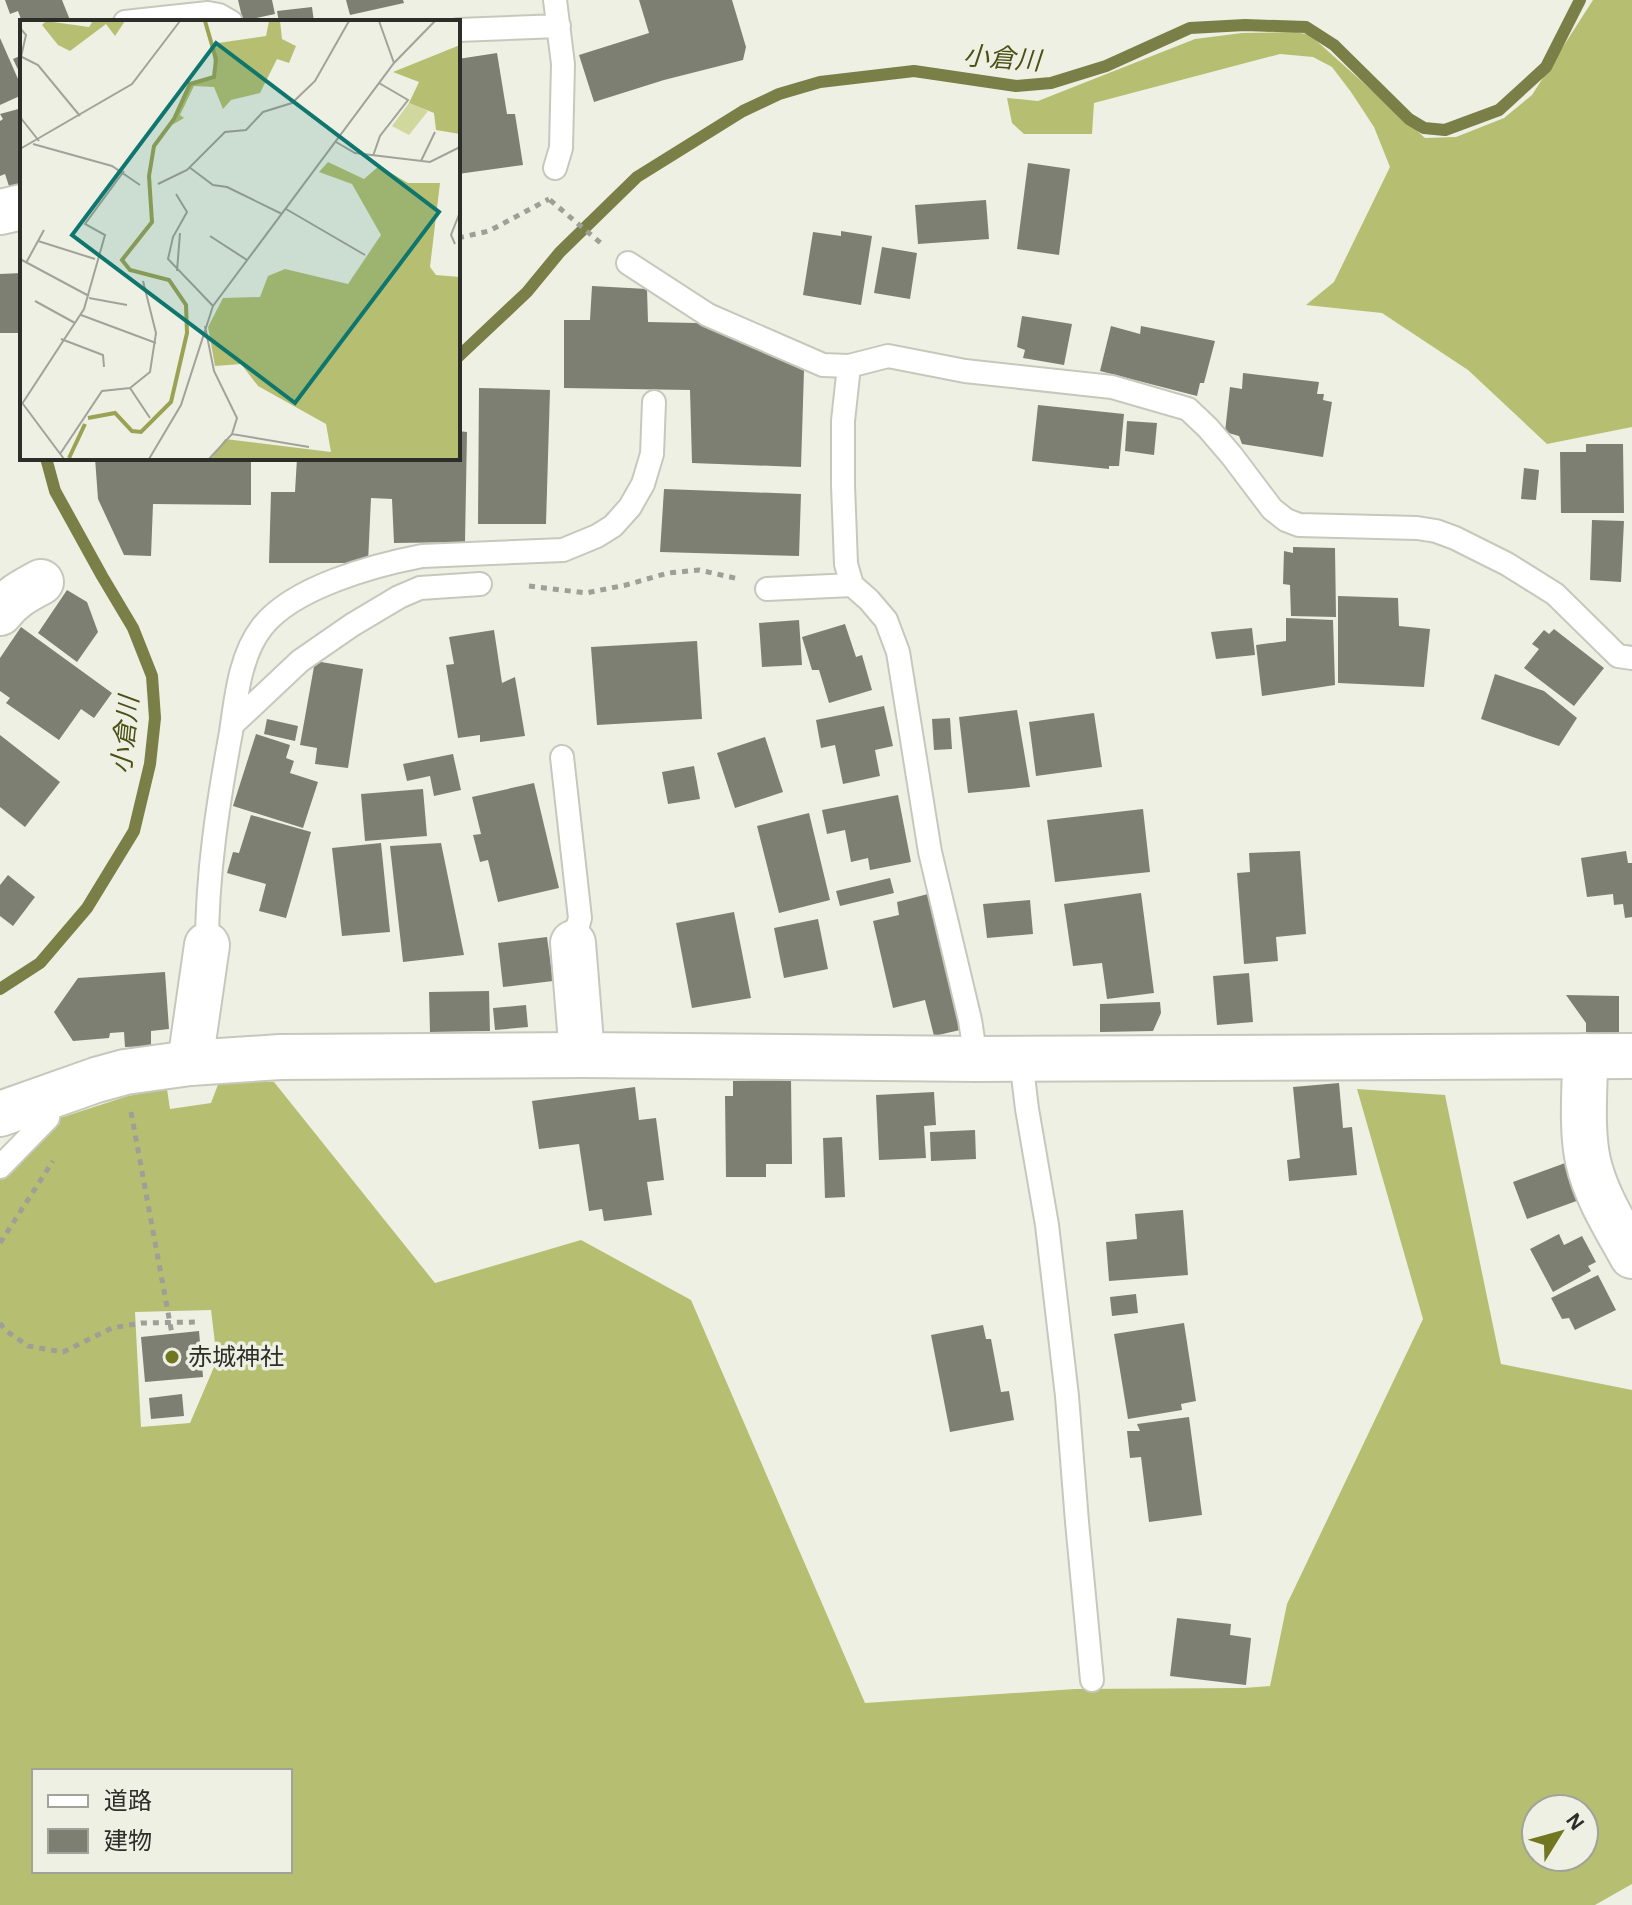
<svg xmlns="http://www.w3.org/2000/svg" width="1632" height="1905" font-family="'Alegreya Sans','Noto Sans JP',sans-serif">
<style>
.forest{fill:#b6bf71;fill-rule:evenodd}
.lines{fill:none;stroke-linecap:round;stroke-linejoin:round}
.stream{stroke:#797f47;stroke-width:12}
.building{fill:#7d7f73}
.lane-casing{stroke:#c6c8bb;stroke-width:26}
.street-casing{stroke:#c6c8bb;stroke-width:48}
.secondary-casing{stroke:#c6c8bb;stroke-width:48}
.path{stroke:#9e9f96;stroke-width:5;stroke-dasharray:6 6;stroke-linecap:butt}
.lane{stroke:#fff;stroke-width:22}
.street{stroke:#fff;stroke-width:44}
.secondary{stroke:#fff;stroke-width:44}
.poi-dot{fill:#707720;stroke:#eef0e3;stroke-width:3}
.labels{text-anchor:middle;stroke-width:7;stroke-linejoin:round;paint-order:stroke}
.poi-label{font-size:24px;fill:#2d2e29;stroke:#eef0e3;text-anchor:start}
.water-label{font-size:26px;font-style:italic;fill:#4b5016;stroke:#eef0e3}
.inset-river{fill:none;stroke:#9aa254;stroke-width:4}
.inset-road{fill:none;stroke:#a1a299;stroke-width:2}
.view{fill:#0f766e;fill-opacity:0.15;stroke:#0f766e;stroke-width:4}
.inset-edge{fill:none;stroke:#2d2e29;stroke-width:4}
</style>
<rect width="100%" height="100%" fill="#eef0e3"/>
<!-- forest -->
<path class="forest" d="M 1593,0 L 1632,0 L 1632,427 L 1547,444 L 1468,370 L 1382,313 L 1306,305 L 1334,282 L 1390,167 L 1374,127 L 1351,92 L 1332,67 L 1313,57 L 1280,54 L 1094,103 L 1092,134 L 1024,134 L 1012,123 L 1007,98 L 1038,101 L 1195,39 L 1242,33 L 1296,32 L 1310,35 L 1425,138 L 1456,137 L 1504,118 L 1532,95 Z
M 219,1082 L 274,1082 L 435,1283 L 581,1240 L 691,1300 L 865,1703 L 1075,1689 L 1244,1688 L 1270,1686 L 1287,1604 L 1423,1319 L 1357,1089 L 1445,1095 L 1501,1364 L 1632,1390 L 1632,1884 L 1595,1905 L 0,1905 L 0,1180 L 57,1119 L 128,1096 L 167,1089 L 170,1109 L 211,1103 ZM 211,1310 L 217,1360 L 190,1423 L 141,1427 L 135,1312 ZM 34,1771 L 290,1771 L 290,1871 L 34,1871 ZM 1536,1809 L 1584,1809 L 1584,1857 L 1536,1857 Z"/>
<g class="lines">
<!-- stream -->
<path class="stream" d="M 458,357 L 527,292 L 560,252 L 637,177 L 743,111 L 779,94 L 820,82 L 914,71 L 1016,86 L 1051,83 L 1106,66 L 1190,28 L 1245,25 L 1306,27 L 1334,45 L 1409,119 L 1424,128 L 1445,130 L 1499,110 L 1546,67 L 1580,0
M 0,989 L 40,963 L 87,908 L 134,831 L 150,764 L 155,718 L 152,676 L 133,628 L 102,576 L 55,491 L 46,458"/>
</g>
<!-- building -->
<path class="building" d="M 5,0 L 62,0 L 70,20 L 65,22 L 22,22 L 18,11 L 10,14 Z
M 238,0 L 272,0 L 275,14 L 243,21 Z
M 346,0 L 403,0 L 404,3 L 350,15 Z
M 639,0 L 732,0 L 746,47 L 743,60 L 664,80 L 594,102 L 579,55 L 649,33 Z
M 312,7 L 314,22 L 279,22 L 277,11 Z
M 0,38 L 22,88 L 22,95 L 0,105 Z
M 497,53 L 507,114 L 515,114 L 523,165 L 458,174 L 458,59 Z
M 22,55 L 22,78 L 13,59 Z
M 22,108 L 22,188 L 11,192 L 5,174 L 0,176 L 0,121 L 3,119 L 0,114 Z
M 1028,163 L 1070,169 L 1059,255 L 1017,249 Z
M 986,200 L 989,239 L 918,244 L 915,205 Z
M 841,231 L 872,236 L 861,305 L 803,295 L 813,232 L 841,236 Z
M 882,247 L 917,253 L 910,299 L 874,293 Z
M 22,273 L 22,333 L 0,333 L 0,274 Z
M 592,286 L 647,289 L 648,322 L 697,323 L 804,370 L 801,467 L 692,463 L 690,390 L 564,388 L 564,320 L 590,320 Z
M 1022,316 L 1072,324 L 1064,365 L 1023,358 L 1025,350 L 1017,347 Z
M 1111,326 L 1140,334 L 1141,326 L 1215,341 L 1204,383 L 1200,383 L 1197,396 L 1100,371 Z
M 1243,373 L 1319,382 L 1317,394 L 1324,394 L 1323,400 L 1332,402 L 1323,457 L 1242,444 L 1239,436 L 1225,432 L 1230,387 L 1242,389 Z
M 479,388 L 550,390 L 546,524 L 478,524 Z
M 1038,405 L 1124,414 L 1119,466 L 1109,466 L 1109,469 L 1032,461 Z
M 1127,421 L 1157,423 L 1154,455 L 1125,451 Z
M 458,431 L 467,432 L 465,542 L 394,543 L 392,499 L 371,498 L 368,563 L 269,563 L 271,492 L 295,492 L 297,458 L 458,458 Z
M 1586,444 L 1623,444 L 1624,513 L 1561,513 L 1560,452 L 1586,452 Z
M 95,458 L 251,458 L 251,505 L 153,504 L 151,556 L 124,555 L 98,499 Z
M 1524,468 L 1539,470 L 1536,500 L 1521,499 Z
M 664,489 L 801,494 L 799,556 L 660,552 Z
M 1592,520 L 1624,521 L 1621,582 L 1590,580 Z
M 1293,547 L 1335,548 L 1336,617 L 1291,616 L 1290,585 L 1283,584 L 1284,551 L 1293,553 Z
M 67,590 L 87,602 L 98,632 L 77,662 L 38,633 Z
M 1338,596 L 1398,598 L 1399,626 L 1430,629 L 1424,687 L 1338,683 Z
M 1286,618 L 1333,620 L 1335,685 L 1262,696 L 1256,645 L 1286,641 Z
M 799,620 L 802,665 L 762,667 L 759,623 Z
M 845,624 L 856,657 L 862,655 L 872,690 L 829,703 L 819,670 L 812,670 L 802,637 Z
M 21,627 L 112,693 L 94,718 L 81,709 L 59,740 L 6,703 L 10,698 L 0,691 L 0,658 Z
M 1252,628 L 1255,655 L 1216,659 L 1211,632 Z
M 1554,629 L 1604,668 L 1574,706 L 1524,668 L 1539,649 L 1532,644 L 1544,630 L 1549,634 Z
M 494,630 L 502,683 L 515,677 L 525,736 L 480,742 L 480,735 L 458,738 L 446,665 L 454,664 L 449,637 Z
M 697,641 L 702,719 L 597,725 L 591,647 Z
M 315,661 L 363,669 L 348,768 L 315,764 L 317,748 L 300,745 Z
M 1495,674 L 1544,691 L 1577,718 L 1559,746 L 1481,719 Z
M 884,706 L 893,746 L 875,750 L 880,776 L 843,784 L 835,745 L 821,748 L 816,720 Z
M 1017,710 L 1030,787 L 968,793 L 959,717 Z
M 1094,713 L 1102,767 L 1036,776 L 1029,722 Z
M 950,718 L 952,749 L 934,750 L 932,719 Z
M 267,719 L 298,726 L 295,741 L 264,734 Z
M 256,734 L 290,745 L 286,758 L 294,761 L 290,773 L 318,782 L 303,828 L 233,806 Z
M 0,735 L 60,782 L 25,827 L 0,807 Z
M 765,737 L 783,792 L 735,808 L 717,753 Z
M 453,754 L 461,790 L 434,796 L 430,776 L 407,781 L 403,764 Z
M 694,766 L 700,799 L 668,804 L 662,772 Z
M 534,783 L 559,888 L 498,902 L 488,860 L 480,862 L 473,835 L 481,834 L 472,797 Z
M 423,789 L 427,836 L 365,841 L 361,794 Z
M 898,795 L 911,862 L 870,870 L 868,858 L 851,862 L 845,830 L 827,834 L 822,810 Z
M 1143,809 L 1150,872 L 1055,882 L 1047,820 Z
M 809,813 L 830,900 L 779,913 L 757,826 Z
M 251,815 L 311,832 L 286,918 L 259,911 L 266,884 L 227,873 L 233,852 L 239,853 Z
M 381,843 L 390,932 L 342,936 L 332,848 Z
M 441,843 L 464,955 L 403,962 L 390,846 Z
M 1300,851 L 1306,934 L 1276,937 L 1278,961 L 1244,964 L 1237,873 L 1250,872 L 1249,853 Z
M 1626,851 L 1628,863 L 1632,863 L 1632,917 L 1625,918 L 1623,904 L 1614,905 L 1613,894 L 1587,897 L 1581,858 Z
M 8,875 L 35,897 L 13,926 L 0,916 L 0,885 Z
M 890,878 L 894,893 L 840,906 L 836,891 Z
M 1141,893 L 1154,993 L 1107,999 L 1102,963 L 1073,966 L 1064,904 Z
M 928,894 L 960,1030 L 934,1036 L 925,1000 L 893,1008 L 873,921 L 899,915 L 897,902 Z
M 1030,900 L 1033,934 L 987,938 L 983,904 Z
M 734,912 L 751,998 L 692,1008 L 676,923 Z
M 818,919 L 828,969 L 784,978 L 774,928 Z
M 547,937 L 553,981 L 503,987 L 498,943 Z
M 165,972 L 169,1029 L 151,1031 L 151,1046 L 125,1047 L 124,1032 L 110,1033 L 109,1038 L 73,1041 L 54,1012 L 78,978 Z
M 1249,973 L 1253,1022 L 1217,1025 L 1213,976 Z
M 489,991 L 490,1031 L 430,1032 L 429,992 Z
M 1566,995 L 1619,996 L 1619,1035 L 1586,1035 L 1586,1023 Z
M 1160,1002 L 1161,1013 L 1153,1031 L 1100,1032 L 1100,1004 Z
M 526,1005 L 528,1027 L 495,1030 L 493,1008 Z
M 791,1080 L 792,1164 L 766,1164 L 766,1177 L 726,1177 L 725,1096 L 733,1096 L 733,1081 Z
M 1339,1083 L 1343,1128 L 1352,1127 L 1357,1175 L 1289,1181 L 1287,1160 L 1300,1158 L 1293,1087 Z
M 635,1087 L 639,1120 L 656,1118 L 664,1180 L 647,1182 L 652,1215 L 604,1221 L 602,1209 L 589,1211 L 579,1144 L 539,1149 L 532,1101 Z
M 934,1092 L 936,1125 L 924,1126 L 926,1158 L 879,1160 L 876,1095 Z
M 975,1130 L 976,1159 L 931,1161 L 930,1132 Z
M 842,1137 L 845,1197 L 825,1198 L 823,1138 Z
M 1568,1162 L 1582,1199 L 1527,1219 L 1513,1182 Z
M 1183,1210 L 1188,1275 L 1109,1281 L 1106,1242 L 1137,1239 L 1135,1214 Z
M 1559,1234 L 1564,1245 L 1582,1236 L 1596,1262 L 1588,1266 L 1591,1271 L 1553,1292 L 1530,1249 Z
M 1598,1275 L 1616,1310 L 1575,1330 L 1569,1318 L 1562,1319 L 1551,1298 Z
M 1136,1294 L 1138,1313 L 1112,1316 L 1110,1297 Z
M 1184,1323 L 1196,1401 L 1181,1404 L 1182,1410 L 1128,1419 L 1114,1334 Z
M 983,1325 L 986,1339 L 991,1339 L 1001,1392 L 1009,1391 L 1014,1420 L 950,1432 L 931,1335 Z
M 199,1331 L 203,1377 L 145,1382 L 141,1337 Z
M 182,1394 L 184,1416 L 151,1419 L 149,1398 Z
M 1189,1417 L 1202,1515 L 1149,1522 L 1141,1457 L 1130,1458 L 1127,1431 L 1140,1431 L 1137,1424 Z
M 1177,1618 L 1231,1624 L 1230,1635 L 1251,1638 L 1246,1685 L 1170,1676 Z"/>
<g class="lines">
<!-- lane casing -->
<g class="lane-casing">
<path id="lane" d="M 125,22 L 208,13 L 219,15 L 231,22
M 458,30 L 559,26
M 555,168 L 561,148 L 563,64 L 555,0
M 628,263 L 708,315 L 823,365 L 849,366 L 888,356 L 965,371 L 1112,387 L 1188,409 L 1208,428 L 1232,456 L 1272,509 L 1286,520 L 1299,525 L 1417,528 L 1436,531 L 1455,538 L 1507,564 L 1555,594 L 1618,656 L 1632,658
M 849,366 L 843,421 L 843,485 L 846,564 L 852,585 L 869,600 L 886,620 L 898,652 L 930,852 L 970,1020 L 976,1059
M 767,589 L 852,585
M 232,725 L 300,661 L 352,625 L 399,597 L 420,588 L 480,584
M 562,757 L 580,918 L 573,943
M 207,945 C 207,873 218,803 231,732 C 236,698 240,655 262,627 C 293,587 375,565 422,556 L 563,550 L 597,536 L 613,526 L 630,507 L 643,484 L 652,454 L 654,402
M 1021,1059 L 1027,1109 L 1047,1225 L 1067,1396 L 1077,1522 L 1092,1680
M 0,1167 L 48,1118 L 50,1096"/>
</g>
<!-- street casing -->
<g class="street-casing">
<path id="street" d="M 0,212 L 22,207
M 0,613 C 11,598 24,591 41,582
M 573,943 L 582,1055
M 1585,1056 C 1585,1090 1581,1128 1588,1161 C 1596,1196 1615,1225 1632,1256
M 190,1063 L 207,945"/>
</g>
<!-- secondary casing -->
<g class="secondary-casing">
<path id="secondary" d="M 0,1114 L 96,1080 L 125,1072 L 190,1063 L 280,1057 L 582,1055 L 976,1059 L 1632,1056"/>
</g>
<!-- path -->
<path class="path" d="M 550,200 L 603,245
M 458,238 L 489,231 L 549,199
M 529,586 L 586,593 L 626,585 L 668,573 L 699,570 L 739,579
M 131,1112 L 172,1334
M 0,1243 L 53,1161
M 0,1323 L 5,1330 L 28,1346 L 63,1352 L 112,1328 L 141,1323 L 197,1322"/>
<!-- lane -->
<use href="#lane" class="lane"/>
<!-- street -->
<use href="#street" class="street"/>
<!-- secondary -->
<use href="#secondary" class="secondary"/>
</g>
<!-- markers -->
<circle class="poi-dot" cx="172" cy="1357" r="8"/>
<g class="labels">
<!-- poi labels -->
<g class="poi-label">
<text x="188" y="1365">赤城神社</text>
</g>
<!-- water labels -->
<g class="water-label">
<text transform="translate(1002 58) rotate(4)" y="9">小倉川</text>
<text transform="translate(125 735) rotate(-84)" y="9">小倉川</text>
</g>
</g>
<!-- overview -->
<g transform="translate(20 20)">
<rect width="440" height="440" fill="#eef0e3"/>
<path d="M 389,83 L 408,91 L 389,115 L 372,106 Z" fill="#d0d89e"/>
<path d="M 26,1 L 69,7 L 73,1 L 105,1 L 95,16 L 86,4 L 50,31 L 38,25 L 22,5 ZM 249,1 L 260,1 L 262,19 L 276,26 L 269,43 L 257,39 L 240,73 L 211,80 L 203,89 L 194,67 L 174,66 L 160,95 L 164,98 L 152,105 L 170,66 L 196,56 L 191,24 L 246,16 ZM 440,25 L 440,114 L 416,110 L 414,93 L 389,83 L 399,62 L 373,52 ZM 308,142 L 344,159 L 359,146 L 388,163 L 420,163 L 410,247 L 416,255 L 440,257 L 440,439 L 191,439 L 205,419 L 311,432 L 306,404 L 238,366 L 221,344 L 195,346 L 188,307 L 203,278 L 240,277 L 248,256 L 265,249 L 328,264 L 361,215 L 332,164 L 299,152 Z" fill="#b6bf71"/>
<path class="inset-river" d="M 68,398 L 95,393 L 112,411 L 121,412 L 151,382 L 167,313 L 166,285 L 149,260 L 110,250 L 102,240 L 132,202 L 129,156 L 134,126 L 154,99 L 170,64 L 194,57 L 196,39 L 185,1M 49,438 L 65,404"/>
<path class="inset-road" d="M 359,1 L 374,43M 0,8 L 6,15 L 1,37M 0,36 L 18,45 L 60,96M 0,97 L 19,121M 316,122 L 335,133 L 410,142 L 440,127M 13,124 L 92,146 L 120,165M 0,129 L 112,64 L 160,1M 353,136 L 360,116 L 388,80 L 359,63M 401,141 L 415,112M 169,147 L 193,165 L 207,167 L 262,194M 138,164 L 167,150 L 205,112 L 226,110 L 243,92 L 272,83 L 295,61 L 329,1M 156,174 L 167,192 L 153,217 L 148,239 L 193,286M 266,189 L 345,235M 190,216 L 227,240M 18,221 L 75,239M 435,224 L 431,215 L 440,192M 0,239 L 69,276M 6,243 L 24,210M 157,251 L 160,213M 69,278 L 107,285M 15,281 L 55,303M 61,295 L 136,323M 185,306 L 194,351 L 217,398 L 212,414M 41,319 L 83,335 L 84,347M 110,368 L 130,398M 0,380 L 44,439M 2,384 L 64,289 L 85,215 L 65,204 L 104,151M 40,434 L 82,371 L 110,368 L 130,352 L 136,313 L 123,261M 129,439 L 161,385 L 193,286 L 374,43 L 415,1M 189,439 L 212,414 L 289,427"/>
<path class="view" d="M 196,23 L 419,192 L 275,383 L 52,215 Z"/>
<rect width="440" height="440" class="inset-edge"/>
</g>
<!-- legend -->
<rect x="32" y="1769" width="260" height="104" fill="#eef0e3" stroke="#a1a299" stroke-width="2"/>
<rect x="48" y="1795" width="40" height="12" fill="#ffffff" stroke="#a1a299" stroke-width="2"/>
<text x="104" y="1809" font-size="24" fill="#2d2e29">道路</text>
<rect x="48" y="1829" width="40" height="24" fill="#7d7f73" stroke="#a1a299" stroke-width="2"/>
<text x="104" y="1849" font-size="24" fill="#2d2e29">建物</text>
<!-- north arrow -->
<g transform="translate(1560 1833) rotate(53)"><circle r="38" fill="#eef0e3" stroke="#a1a299" stroke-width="2"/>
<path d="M0-6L14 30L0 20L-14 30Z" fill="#707720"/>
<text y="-12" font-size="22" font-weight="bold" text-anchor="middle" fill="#2d2e29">N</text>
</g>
</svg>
